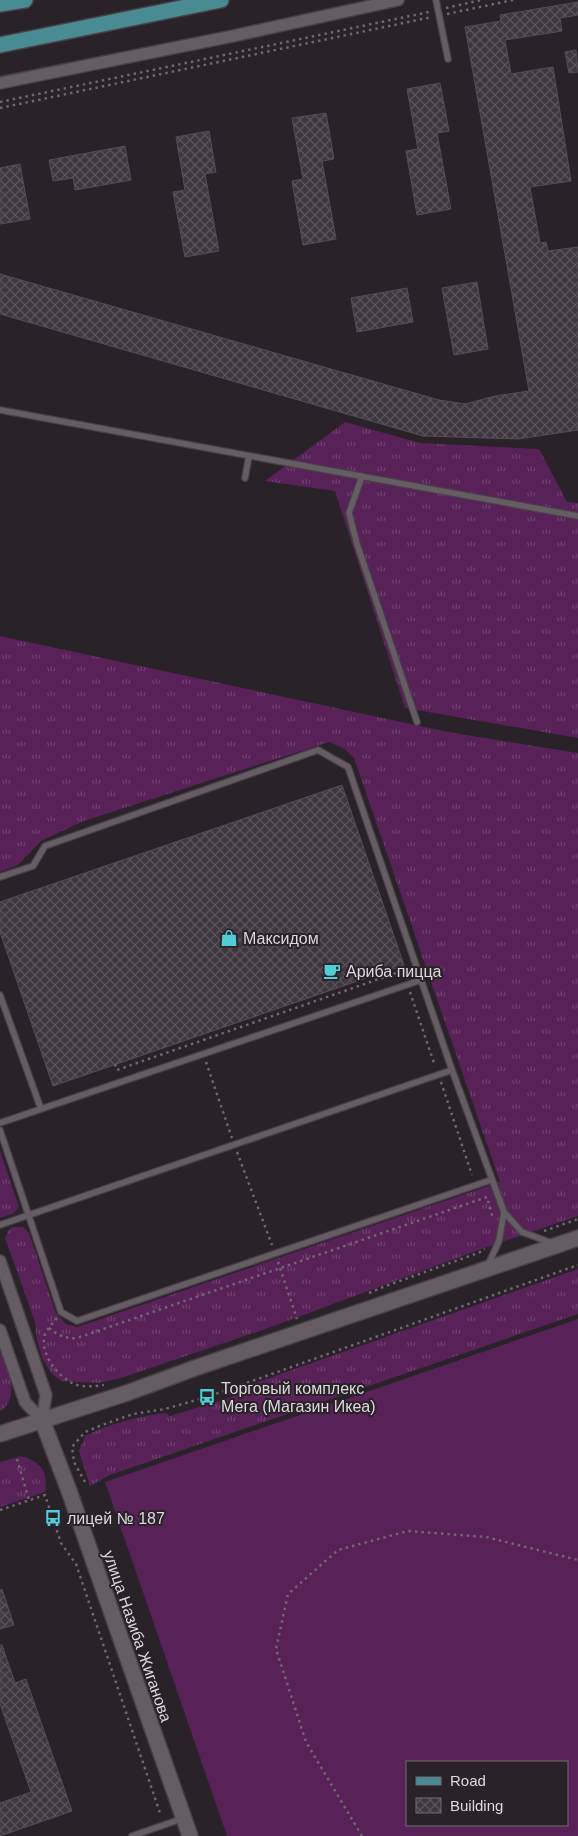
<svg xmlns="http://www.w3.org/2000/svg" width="578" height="1836" font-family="Helvetica,sans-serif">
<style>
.grass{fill:url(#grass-tufts)}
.pitch{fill:#582158;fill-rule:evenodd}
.building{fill:url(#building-cross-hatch);stroke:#554d55}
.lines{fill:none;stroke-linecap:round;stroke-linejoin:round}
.lane-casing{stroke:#474146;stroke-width:8}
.street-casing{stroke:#474146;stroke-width:14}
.secondary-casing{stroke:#474146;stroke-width:18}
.primary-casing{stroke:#474146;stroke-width:18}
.path{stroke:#6e676d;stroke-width:2.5;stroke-dasharray:2.5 4;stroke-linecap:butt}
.lane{stroke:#655c64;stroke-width:5.5}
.street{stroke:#655c64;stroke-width:11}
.secondary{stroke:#655c64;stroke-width:15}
.primary{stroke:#498b93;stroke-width:15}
.labels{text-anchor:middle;stroke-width:4;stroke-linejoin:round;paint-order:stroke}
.poi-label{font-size:16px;fill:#ded9dd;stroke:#292229;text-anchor:start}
.street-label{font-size:16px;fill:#ded9dd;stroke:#292229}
</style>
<defs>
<pattern id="grass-tufts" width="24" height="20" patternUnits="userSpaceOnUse" patternTransform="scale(1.25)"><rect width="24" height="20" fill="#582158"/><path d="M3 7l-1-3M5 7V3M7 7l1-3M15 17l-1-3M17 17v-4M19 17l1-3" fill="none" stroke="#704170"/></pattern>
<pattern id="building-cross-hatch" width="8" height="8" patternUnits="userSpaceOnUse" patternTransform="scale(1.25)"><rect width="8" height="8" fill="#3f373f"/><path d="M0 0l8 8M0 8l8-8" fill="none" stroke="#5a535a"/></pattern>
</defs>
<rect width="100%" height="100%" fill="#292229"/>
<!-- grass -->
<path class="grass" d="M 345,422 L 420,443 L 539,449 L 567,502 L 578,503 L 578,738 L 405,708 L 335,491 L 265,481 Z
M 0,636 L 448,732 L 578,753 L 578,1216 L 476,1251 L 263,1330 L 121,1378 L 99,1383 L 62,1381 L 52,1374 L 42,1358 L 37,1340 L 35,1322 L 5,1238 L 8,1231 L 13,1227 L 23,1227 L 29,1233 L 56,1313 L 66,1324 L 77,1327 L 500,1182 L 354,758 L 345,749 L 329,742 L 84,821 L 41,841 L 18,865 L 0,872 Z
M 0,1151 L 19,1207 L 14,1213 L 0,1218 Z
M 578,1269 L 578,1314 L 110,1475 L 90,1486 L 79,1451 L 85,1436 C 111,1423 137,1417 165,1413 L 170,1416 L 238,1395 L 244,1387 Z
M 0,1352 C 9,1368 20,1400 0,1411 Z
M 21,1456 C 40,1461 49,1472 45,1492 L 0,1507 L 0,1462 Z"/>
<!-- pitch -->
<path class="pitch" d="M 578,1319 L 578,1836 L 227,1836 L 105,1482 ZM 407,1762 L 567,1762 L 567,1825 L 407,1825 Z"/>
<!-- building -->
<path class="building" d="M 578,2 L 578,15 L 560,18 L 562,31 L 505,40 L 511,74 L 553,67 L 571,181 L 530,187 L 540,243 L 546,242 L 548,251 L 578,247 L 578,430 L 518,439 L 423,436 L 0,314 L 0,274 L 439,400 L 465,404 L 495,396 L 529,391 L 465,27 L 501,21 L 500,15 Z
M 576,50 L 578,72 L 569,73 L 565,52 Z
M 440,83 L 449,131 L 437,133 L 451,209 L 417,215 L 406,151 L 418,149 L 407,89 Z
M 326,113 L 334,159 L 322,161 L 336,239 L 303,245 L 292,181 L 303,179 L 292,118 Z
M 209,131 L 216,172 L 205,174 L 219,251 L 185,257 L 173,192 L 185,190 L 176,137 Z
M 125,146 L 131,180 L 75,190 L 73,178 L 53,181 L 49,160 Z
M 20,164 L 30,219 L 0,224 L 0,168 Z
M 477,282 L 488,349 L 454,355 L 442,288 Z
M 407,288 L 413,322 L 357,332 L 351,298 Z
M 342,785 L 404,965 L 53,1086 L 0,932 L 0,902 Z
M 2,1589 L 14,1625 L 0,1629 L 0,1590 Z
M 0,1645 L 2,1645 L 15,1683 L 26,1679 L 72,1811 L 0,1836 L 0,1803 L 31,1792 L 0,1704 Z"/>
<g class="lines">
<!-- lane casing -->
<g class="lane-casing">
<path id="lane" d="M 436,0 L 448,59
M 0,410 L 578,516
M 362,476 L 349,513 L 357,544 L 417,722
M 245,478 L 249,456
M 0,877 L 33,866 L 45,846 L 318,750 L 348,767 L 452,1070 L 504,1212 L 522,1232 L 552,1243
M 0,995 L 41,1109
M 0,1123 L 421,980
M 0,1130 L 61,1312 L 77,1321 L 491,1180
M 0,1225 L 452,1070
M 487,1267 L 499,1241 L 504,1212
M 132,1836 L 184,1818"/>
</g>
<!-- street casing -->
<g class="street-casing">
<path id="street" d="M 0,83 L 233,36 L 398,0
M 0,1261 L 46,1395 L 42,1420
M 0,1330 L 25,1402 L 42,1420"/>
</g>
<!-- secondary casing -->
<g class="secondary-casing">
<path id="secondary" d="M 42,1420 L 68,1488 L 190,1836
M 0,1434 L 127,1393 L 195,1368 L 578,1238"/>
</g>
<!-- primary casing -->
<g class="primary-casing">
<path id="primary" d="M 0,4 L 25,0
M 0,45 L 221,0"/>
</g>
<!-- path -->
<path class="path" d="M 446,8 L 481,0
M 447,14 L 513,0
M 0,102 L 429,12
M 0,108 L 432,17
M 410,992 L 435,1066
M 206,1062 L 232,1138
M 115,1064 L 117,1070 L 402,971
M 441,1082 L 472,1175
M 237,1152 L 272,1245
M 544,1231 L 578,1219
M 278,1262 L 297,1319
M 369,1293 L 383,1287 L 478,1253 L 485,1249
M 57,1318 C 53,1323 47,1329 45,1334 C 39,1353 57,1375 72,1383 C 81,1388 95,1386 104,1385
M 49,1328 C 58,1335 65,1339 77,1338 L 487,1197 L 493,1218
M 17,1459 L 29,1500
M 85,1482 L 74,1462 L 72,1447 L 85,1432 L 102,1425 L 133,1414 L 165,1409 L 207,1397 L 578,1265
M 0,1510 L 45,1495 L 61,1543 L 76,1564 L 161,1816
M 362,1836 L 306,1742 L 276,1649 L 288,1594 L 338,1550 L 408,1531 L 486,1537 L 578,1560"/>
<!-- lane -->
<use href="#lane" class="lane"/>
<!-- street -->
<use href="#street" class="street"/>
<!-- secondary -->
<use href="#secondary" class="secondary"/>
<!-- primary -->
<use href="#primary" class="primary"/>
</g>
<!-- icons -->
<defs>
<g id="shop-bare" transform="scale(1.35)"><path d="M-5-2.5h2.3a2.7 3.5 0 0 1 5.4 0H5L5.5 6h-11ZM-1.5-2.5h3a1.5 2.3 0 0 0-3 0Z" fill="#52ccd5" stroke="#292229" stroke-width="2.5" paint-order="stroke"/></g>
<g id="cafe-bare" transform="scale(1.35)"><path d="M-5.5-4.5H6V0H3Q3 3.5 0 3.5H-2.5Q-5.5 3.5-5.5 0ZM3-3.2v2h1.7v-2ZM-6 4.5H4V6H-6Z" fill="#52ccd5" stroke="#292229" stroke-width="2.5" paint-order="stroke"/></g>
<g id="bus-bare" transform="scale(1.35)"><path d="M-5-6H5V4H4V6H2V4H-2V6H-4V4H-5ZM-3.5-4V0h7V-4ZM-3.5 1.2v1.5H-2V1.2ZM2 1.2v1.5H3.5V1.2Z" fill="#52ccd5" stroke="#292229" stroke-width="2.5" paint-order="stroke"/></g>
</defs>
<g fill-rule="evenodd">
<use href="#shop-bare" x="229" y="938"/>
<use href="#cafe-bare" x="332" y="971"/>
<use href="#bus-bare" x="207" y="1397"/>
<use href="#bus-bare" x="53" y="1518"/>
</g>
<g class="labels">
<!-- poi labels -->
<g class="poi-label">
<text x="243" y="944">Максидом</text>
<text x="346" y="977">Ариба пицца</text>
<text x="221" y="1394">Торговый комплекс<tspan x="221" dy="18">Мега (Магазин Икеа)</tspan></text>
<text x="67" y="1524">лицей № 187</text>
</g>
<!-- street labels -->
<g class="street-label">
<text transform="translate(138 1636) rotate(71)" y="6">улица Назиба Жиганова</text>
</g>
</g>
<!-- legend -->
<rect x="406" y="1761" width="162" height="65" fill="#292229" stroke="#716b71"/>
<rect x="416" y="1777" width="25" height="8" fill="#498b93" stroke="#716b71"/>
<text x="450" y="1786" font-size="15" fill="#ded9dd">Road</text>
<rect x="416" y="1798" width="25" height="15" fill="url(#building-cross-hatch)" stroke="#716b71"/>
<text x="450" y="1811" font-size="15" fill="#ded9dd">Building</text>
</svg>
